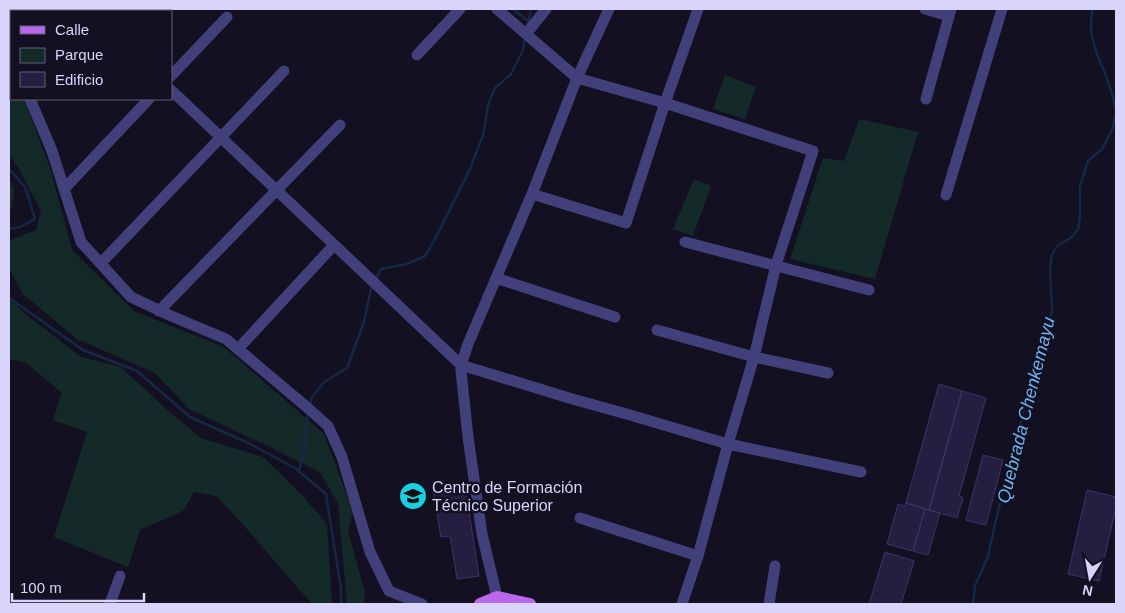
<svg xmlns="http://www.w3.org/2000/svg" width="1125" height="613" font-family="Helvetica,sans-serif">
<style>
.green{fill:#142a29}
.lines{fill:none;stroke-linecap:round;stroke-linejoin:round}
.stream{stroke:#152846;stroke-width:2.5}
.building{fill:#241e40;stroke:#3d3369}
.minor{stroke:#42407b;stroke-width:11}
.major{stroke:#ba67ee;stroke-width:12}
.labels{text-anchor:middle;stroke-width:5;stroke-linejoin:round;paint-order:stroke}
.poi-label{font-size:16px;fill:#d8d4fa;stroke:#131021;text-anchor:start}
.water-label{font-size:18px;font-style:italic;fill:#6eb4ef;stroke:#131021}
</style>
<rect width="100%" height="100%" fill="#131021"/>
<!-- green -->
<path class="green" d="M 9,65 L 11,67 L 11,99 L 24,99 L 51,171 L 72,250 L 134,311 L 224,347 L 324,434 L 353,512 L 348,531 L 365,592 L 363,604 L 347,604 L 338,504 L 320,472 L 268,446 L 189,409 L 155,373 L 77,339 L 23,294 L 9,268 L 9,241 L 36,230 L 41,211 L 18,167 L 9,155 Z
M 725,75 L 756,87 L 745,119 L 713,109 Z
M 859,119 L 918,132 L 875,279 L 790,259 L 823,158 L 844,161 Z
M 694,179 L 711,186 L 693,236 L 673,229 Z
M 9,180 L 14,188 L 12,208 L 9,211 Z
M 9,298 L 24,313 L 81,357 L 121,367 L 166,409 L 201,438 L 263,457 L 302,495 L 327,524 L 332,604 L 312,604 L 239,520 L 216,496 L 194,492 L 183,511 L 140,530 L 128,567 L 54,537 L 87,432 L 53,420 L 62,393 L 25,362 L 9,359 Z"/>
<g class="lines">
<!-- stream -->
<path class="stream" d="M 513,9 L 528,21
M 1093,9 C 1085,37 1102,62 1110,88 C 1113,95 1114,103 1116,111
M 528,24 L 531,9
M 9,169 L 25,187 L 35,219 L 20,227 L 9,229
M 375,280 L 381,269 L 407,264 L 425,256 L 435,239 L 470,169 L 483,135 L 488,105 L 495,88 L 511,74 L 523,50 L 525,37
M 9,298 L 83,350 L 137,371 L 190,417 L 250,444 L 295,468 L 326,494 L 341,589 L 341,604
M 310,405 L 312,397 L 324,382 L 347,368 L 364,322 L 371,289 L 373,285
M 299,471 L 304,452 L 306,425 L 308,412
M 973,604 L 975,586 L 988,556 L 998,511 L 1027,398 L 1052,311 L 1050,268 L 1052,255 L 1057,246 L 1072,237 L 1078,229 L 1080,216 L 1080,186 L 1088,161 L 1102,149 L 1112,130 L 1116,113"/>
</g>
<!-- building -->
<path class="building" d="M 939,384 L 962,391 L 929,510 L 906,503 Z
M 962,391 L 986,398 L 959,496 L 963,498 L 957,518 L 929,510 Z
M 983,455 L 1003,460 L 986,525 L 966,520 Z
M 465,486 L 479,576 L 457,579 L 450,536 L 441,537 L 433,491 Z
M 1087,490 L 1116,497 L 1116,507 L 1099,581 L 1068,574 Z
M 906,503 L 925,509 L 913,551 L 887,544 L 898,504 L 905,506 Z
M 925,509 L 940,513 L 928,555 L 913,551 Z
M 885,552 L 914,561 L 901,604 L 869,604 Z"/>
<g class="lines">
<!-- minor -->
<path class="minor" d="M 86,9 L 88,11
M 497,9 L 577,78 L 665,103 L 813,151 L 776,265 L 754,357 L 728,444 L 698,556 L 682,604
M 925,9 L 949,16
M 124,11 L 126,9
M 9,19 L 11,16
M 526,34 L 546,9
M 417,55 L 460,9
M 9,56 L 11,58
M 171,76 L 227,17
M 171,90 L 461,365 L 569,398 L 630,415 L 728,444 L 861,472
M 30,99 L 52,151 L 81,242 L 131,297 L 169,315 L 226,339 L 309,409 L 328,426 L 342,457 L 370,552 L 389,591 L 422,604
M 926,99 L 951,9
M 64,189 L 149,99
M 532,194 L 626,223 L 665,103 L 698,9
M 946,195 L 1002,9
M 685,242 L 869,290
M 101,263 L 284,71
M 496,278 L 615,317
M 159,311 L 340,125
M 657,330 L 754,357 L 828,373
M 238,349 L 334,245
M 580,518 L 698,556
M 497,597 L 482,534 L 468,437 L 461,371 L 461,365 L 468,344 L 532,194 L 577,78 L 609,9
M 110,604 L 120,576
M 769,604 L 775,566"/>
<!-- major -->
<path class="major" d="M 480,604 L 497,597 L 530,604"/>
</g>
<!-- icons -->
<defs>
<g id="university-disc" transform="scale(1.4375)"><circle r="9.5" fill="#19d0e2" stroke="#131021"/><path d="M0-5L7-2L0 1L-7-2ZM-4 1L0 2.5L4 1V4Q0 6-4 4Z" fill="#111"/></g>
</defs>
<g fill-rule="evenodd">
<use href="#university-disc" x="413" y="496"/>
</g>
<g class="labels">
<!-- poi labels -->
<g class="poi-label">
<text x="432" y="493">Centro de Formación<tspan x="432" dy="18">Técnico Superior</tspan></text>
</g>
<!-- water labels -->
<g class="water-label">
<text transform="translate(1026 410) rotate(-76)" y="6">Quebrada Chenkemayu</text>
</g>
</g>
<!-- border -->
<rect width="1125" height="613" fill="none" stroke="#d8d4fa" stroke-width="20"/>
<!-- legend -->
<rect x="10" y="10" width="162" height="90" fill="#131021" stroke="#625e78"/>
<rect x="20" y="26" width="25" height="8" fill="#ba67ee" stroke="#625e78"/>
<text x="55" y="35" font-size="15" fill="#d8d4fa">Calle</text>
<rect x="20" y="48" width="25" height="15" fill="#142a29" stroke="#625e78"/>
<text x="55" y="60" font-size="15" fill="#d8d4fa">Parque</text>
<rect x="20" y="72" width="25" height="15" fill="#241e40" stroke="#625e78"/>
<text x="55" y="85" font-size="15" fill="#d8d4fa">Edificio</text>
<!-- north arrow -->
<g transform="translate(1090 578) rotate(191)" stroke="#131021" stroke-width="4" paint-order="stroke">
<path d="M0-4L9 19L0 12L-9 19Z" fill="#d8d4fa"/>
<text y="-8" font-size="14" font-weight="bold" text-anchor="middle" fill="#d8d4fa">N</text>
</g>
<!-- scale -->
<path d="M12 593v8h132v-8" fill="none" stroke="#d8d4fa" stroke-width="2.5"/>
<text x="20" y="593" font-size="15" fill="#d8d4fa" stroke="#131021" stroke-width="4" paint-order="stroke">100 m</text>
</svg>
